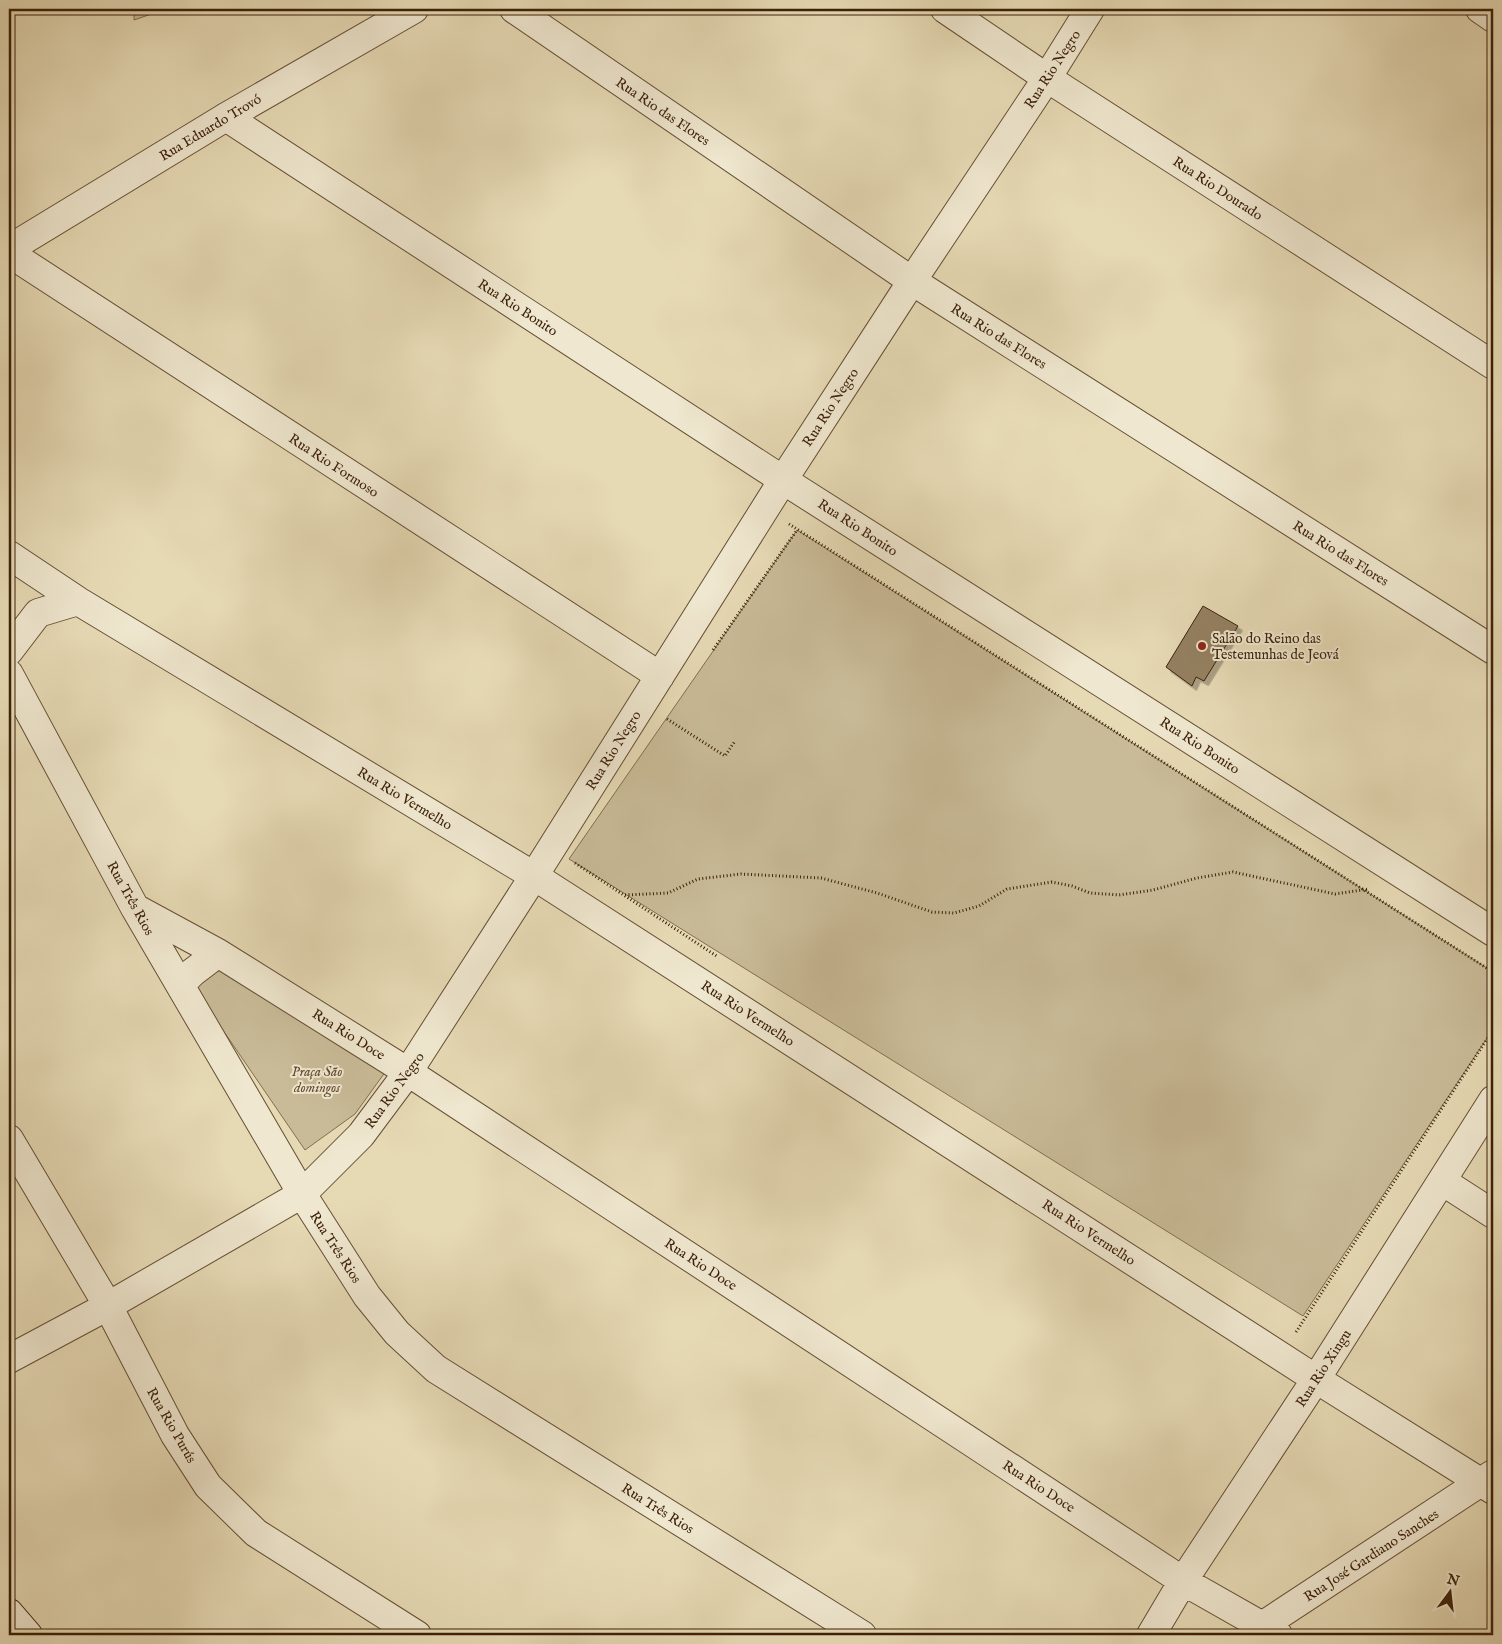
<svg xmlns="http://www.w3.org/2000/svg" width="1502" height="1644" font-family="'IM FELL English',serif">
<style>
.green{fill:#c9bb98;stroke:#826e50}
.building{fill:#948162;stroke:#3c2109;filter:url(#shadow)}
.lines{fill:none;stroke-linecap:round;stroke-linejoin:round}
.minor-casing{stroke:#664f34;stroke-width:30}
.tertiary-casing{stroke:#664f34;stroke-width:30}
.secondary-casing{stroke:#3c2109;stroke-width:30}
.path{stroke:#3c2109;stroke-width:3;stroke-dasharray:1 2.5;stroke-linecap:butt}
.minor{stroke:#efe7cf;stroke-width:28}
.tertiary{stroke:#efe7cf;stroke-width:28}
.secondary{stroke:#efe7cf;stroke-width:28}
.poi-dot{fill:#8f2418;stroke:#efe7cf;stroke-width:2}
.labels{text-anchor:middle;stroke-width:4;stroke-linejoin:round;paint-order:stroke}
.street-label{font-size:14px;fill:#3c2109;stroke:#efe7cf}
.poi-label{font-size:14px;fill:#3c2109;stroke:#efe7cf;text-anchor:start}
.park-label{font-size:14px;font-style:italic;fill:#5f482d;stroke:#efe7cf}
</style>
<defs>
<filter id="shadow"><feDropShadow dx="4.5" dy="4.5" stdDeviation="0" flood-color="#0004"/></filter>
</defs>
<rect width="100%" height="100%" fill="#e6dab5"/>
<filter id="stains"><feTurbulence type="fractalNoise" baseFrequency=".004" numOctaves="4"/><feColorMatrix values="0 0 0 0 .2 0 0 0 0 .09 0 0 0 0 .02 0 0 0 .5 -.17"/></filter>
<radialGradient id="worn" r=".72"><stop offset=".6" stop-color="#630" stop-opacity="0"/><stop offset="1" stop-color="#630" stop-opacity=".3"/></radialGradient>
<!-- green -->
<path class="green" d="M 134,9 L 166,9 L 134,20 Z
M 797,530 L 1493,972 L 1493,1029 L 1303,1316 L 569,859 Z
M 219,962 L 391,1064 L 355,1114 L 305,1150 L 192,985 Z"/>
<!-- building -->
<path class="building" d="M 1203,606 L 1238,626 L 1204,681 L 1196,677 L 1192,686 L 1166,667 Z"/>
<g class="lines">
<!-- minor casing -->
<g class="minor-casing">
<path id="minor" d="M 514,9 L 912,281 L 1493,650
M 945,9 L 1047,78 L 1493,365
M 226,117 L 783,480 L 1493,932
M 9,249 L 226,117 L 414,9
M 9,253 L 660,676
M 9,555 L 78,601 L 534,876 L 1316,1379 L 1493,1490
M 9,651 L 38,613 L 78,601
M 9,674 L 135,908 L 302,1194 L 367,1296 L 397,1333 L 436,1369 L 862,1635
M 135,908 L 218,953 L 408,1072 L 1183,1581 L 1278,1635
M 180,985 L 193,972 L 218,953
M 9,1139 L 108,1306 L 175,1435 L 208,1486 L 256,1533 L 417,1635
M 1442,1181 L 1493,1214
M 9,1359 L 108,1306 L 302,1194 L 361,1135 L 408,1072 L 534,876 L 783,480 L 912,281 L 1047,78 L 1090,9
M 1250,1634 L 1493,1474
M 1151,1635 L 1183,1581 L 1316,1379 L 1493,1100"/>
</g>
<!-- tertiary casing -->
<g class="tertiary-casing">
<path id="tertiary" d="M 1480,9 L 1493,18"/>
</g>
<!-- secondary casing -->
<g class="secondary-casing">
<path id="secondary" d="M 9,1613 L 28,1635"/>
</g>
<!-- path -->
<path class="path" d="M 789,524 L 1493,972
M 713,650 L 797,530
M 667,719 L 725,756 L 735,741
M 575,863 L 718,957
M 625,895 L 668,893 L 698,879 L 741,874 L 821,878 L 877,893 L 932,912 L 954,913 L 979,906 L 1007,889 L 1052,882 L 1072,886 L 1090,893 L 1119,895 L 1153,890 L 1197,878 L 1233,872 L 1335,894 L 1369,889
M 1296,1332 L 1493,1030"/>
<!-- minor -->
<use href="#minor" class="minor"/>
<!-- tertiary -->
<use href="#tertiary" class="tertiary"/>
<!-- secondary -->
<use href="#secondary" class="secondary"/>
</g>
<!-- markers -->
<circle class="poi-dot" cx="1202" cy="646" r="5"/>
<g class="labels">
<!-- street labels -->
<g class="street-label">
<text transform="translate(1052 69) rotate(-57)" y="5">Rua Rio Negro</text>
<text transform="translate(663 111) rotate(34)" y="5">Rua Rio das Flores</text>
<text transform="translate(210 127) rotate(-31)" y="5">Rua Eduardo Trovó</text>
<text transform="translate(1218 188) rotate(33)" y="5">Rua Rio Dourado</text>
<text transform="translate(518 307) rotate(33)" y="5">Rua Rio Bonito</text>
<text transform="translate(999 336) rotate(32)" y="5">Rua Rio das Flores</text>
<text transform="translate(830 407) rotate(-57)" y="5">Rua Rio Negro</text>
<text transform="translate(334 465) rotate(33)" y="5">Rua Rio Formoso</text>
<text transform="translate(858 527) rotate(33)" y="5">Rua Rio Bonito</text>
<text transform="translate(1341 553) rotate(32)" y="5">Rua Rio das Flores</text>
<text transform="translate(1200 745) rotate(33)" y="5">Rua Rio Bonito</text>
<text transform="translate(613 750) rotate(-58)" y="5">Rua Rio Negro</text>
<text transform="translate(405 798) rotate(31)" y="5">Rua Rio Vermelho</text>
<text transform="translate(131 898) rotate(61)" y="5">Rua Três Rios</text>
<text transform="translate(748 1013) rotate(33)" y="5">Rua Rio Vermelho</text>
<text transform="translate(349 1034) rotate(32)" y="5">Rua Rio Doce</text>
<text transform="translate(394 1090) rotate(-54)" y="5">Rua Rio Negro</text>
<text transform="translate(1089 1232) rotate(33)" y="5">Rua Rio Vermelho</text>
<text transform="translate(336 1247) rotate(57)" y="5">Rua Três Rios</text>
<text transform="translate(701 1264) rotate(33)" y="5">Rua Rio Doce</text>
<text transform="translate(1323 1368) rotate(-57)" y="5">Rua Rio Xingu</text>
<text transform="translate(172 1425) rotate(60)" y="5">Rua Rio Purús</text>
<text transform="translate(1039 1486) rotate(33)" y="5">Rua Rio Doce</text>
<text transform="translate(658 1508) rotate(32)" y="5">Rua Três Rios</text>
<text transform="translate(1371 1555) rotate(-33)" y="5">Rua José Gardiano Sanches</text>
</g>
<!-- poi labels -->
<g class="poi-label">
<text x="1212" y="643">Salão do Reino das<tspan x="1212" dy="16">Testemunhas de Jeová</tspan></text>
</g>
<!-- park labels -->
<g class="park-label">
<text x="317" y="1076">Praça São<tspan x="317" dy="16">domingos</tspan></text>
</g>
</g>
<!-- margin -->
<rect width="1502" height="1644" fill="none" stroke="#e6dab5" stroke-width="30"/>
<rect x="10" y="10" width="1482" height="1624" fill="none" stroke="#3c2109" stroke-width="2.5"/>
<rect x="15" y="15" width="1472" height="1614" fill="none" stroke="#3c2109"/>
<!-- north arrow -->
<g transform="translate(1450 1592) rotate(15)" stroke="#efe7cf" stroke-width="4" paint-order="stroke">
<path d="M0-4L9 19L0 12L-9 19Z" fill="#3c2109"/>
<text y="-8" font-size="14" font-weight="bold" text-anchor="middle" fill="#3c2109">N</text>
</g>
<rect width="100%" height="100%" filter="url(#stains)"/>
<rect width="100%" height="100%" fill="url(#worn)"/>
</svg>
